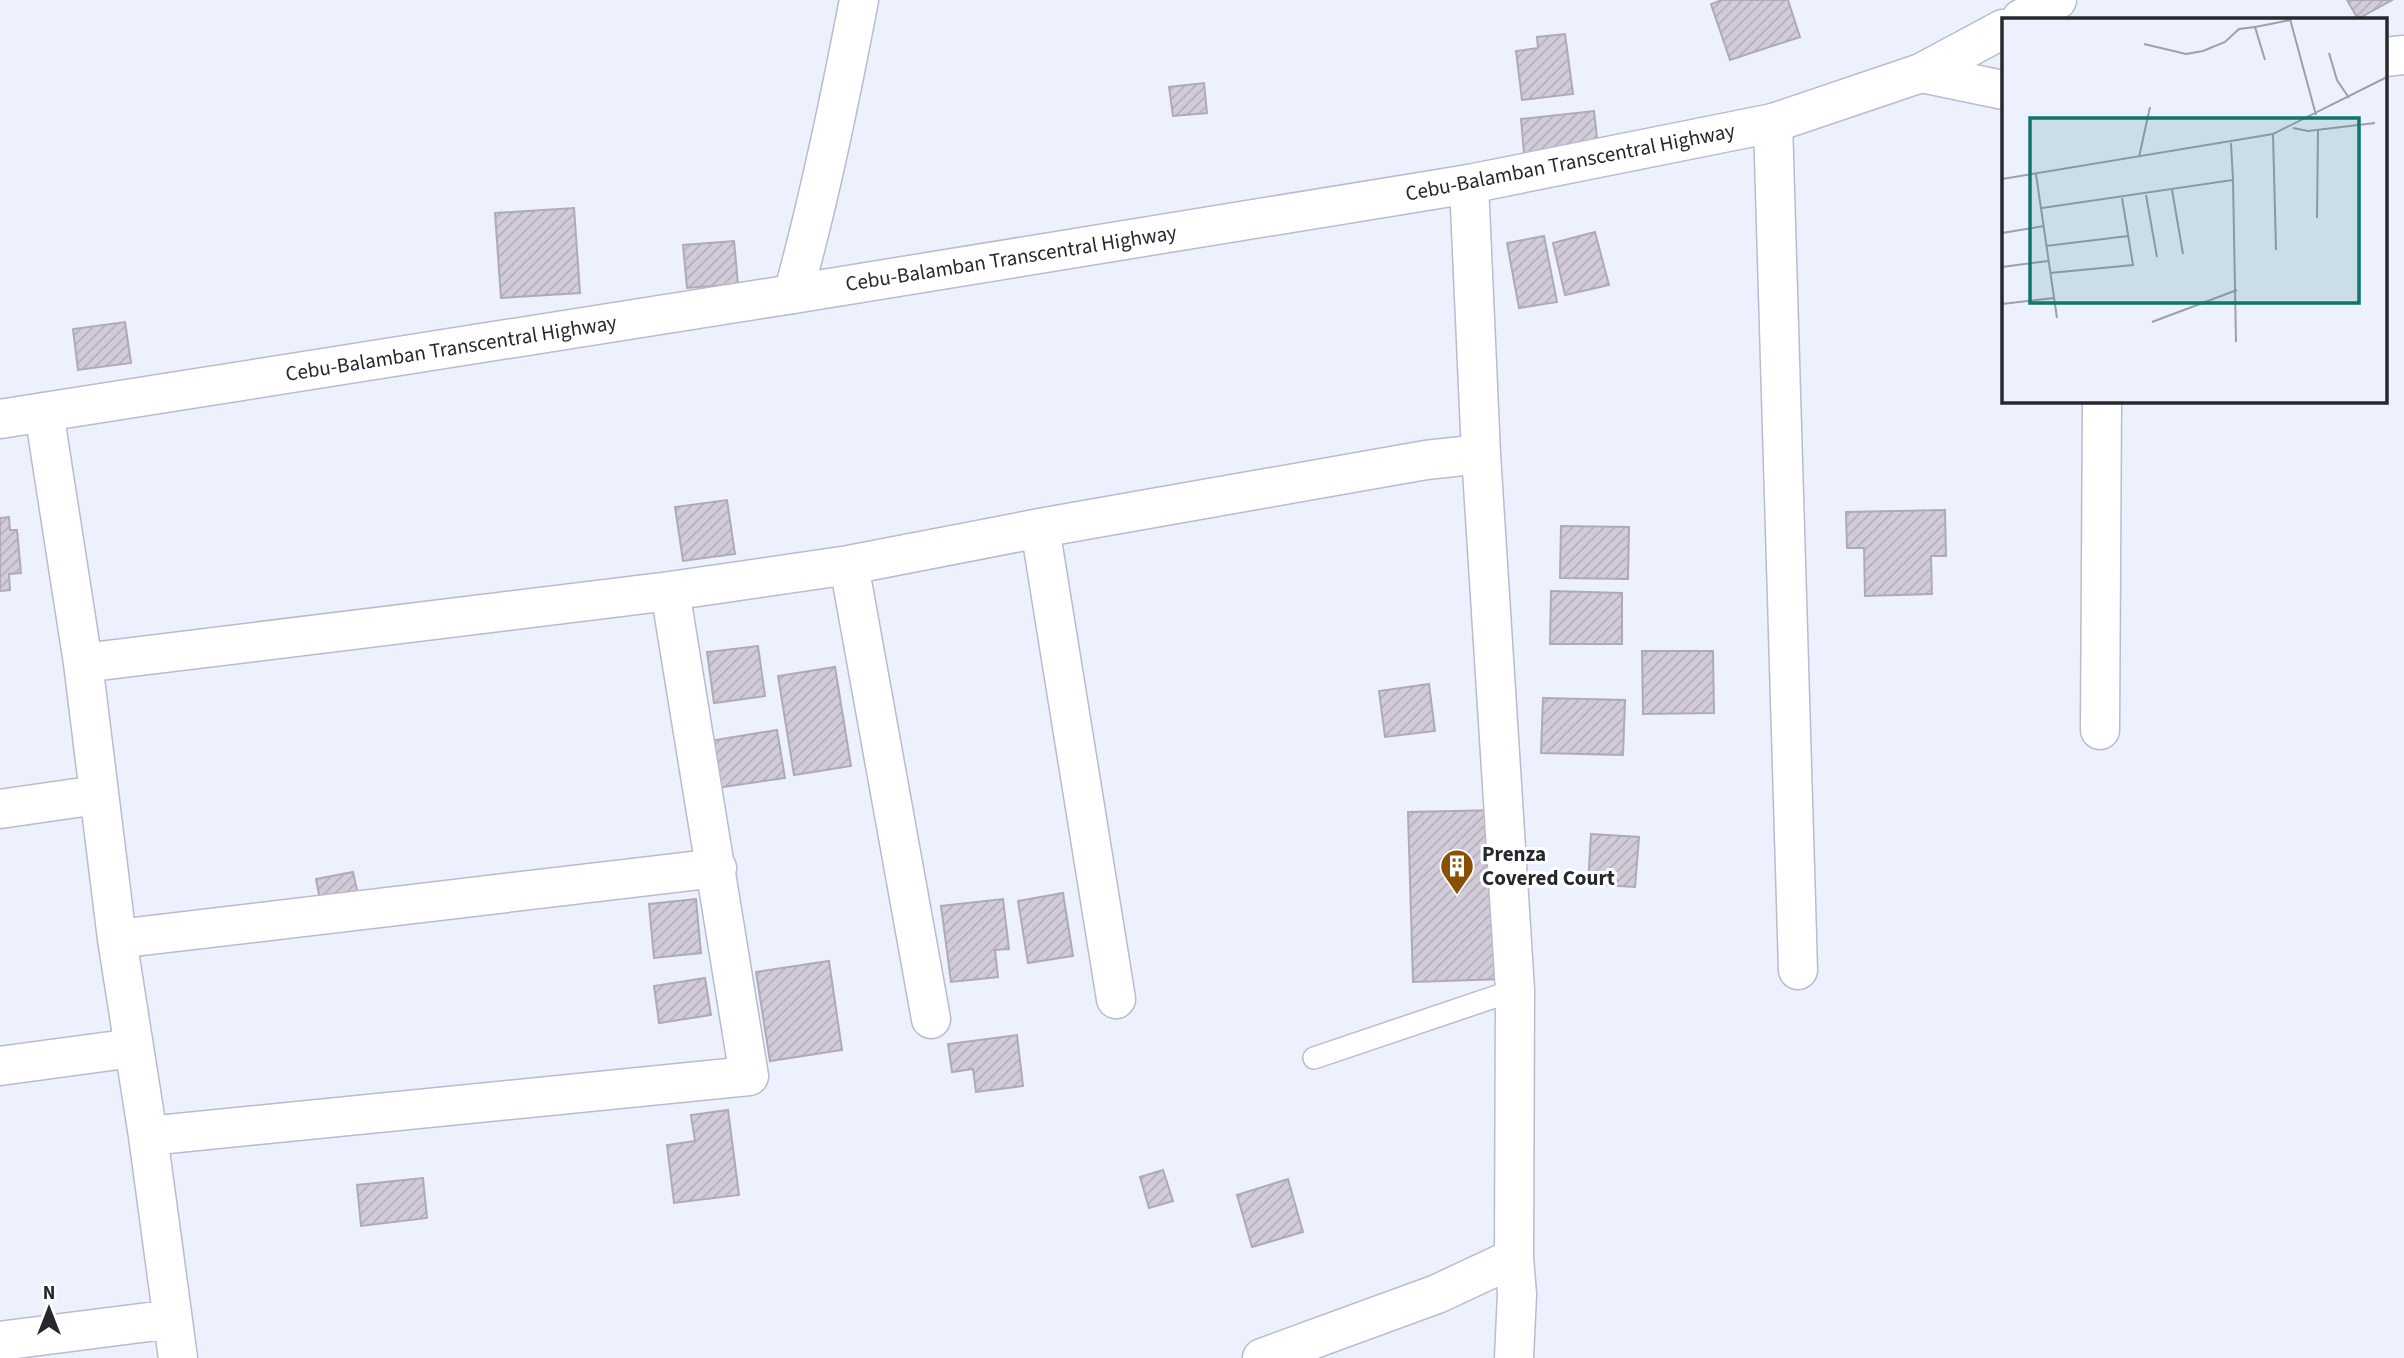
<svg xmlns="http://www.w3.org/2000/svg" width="2404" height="1358" font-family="'Source Sans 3',sans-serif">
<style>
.building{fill:url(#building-hatch);stroke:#b0a9b8;stroke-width:2}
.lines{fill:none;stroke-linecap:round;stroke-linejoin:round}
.service-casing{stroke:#b9bccc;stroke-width:24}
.minor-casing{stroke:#b9bccc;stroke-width:41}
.primary-casing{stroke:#b9bccc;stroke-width:41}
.service{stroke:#fff;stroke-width:21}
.minor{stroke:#fff;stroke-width:38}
.primary{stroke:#fff;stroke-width:38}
.labels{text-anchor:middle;stroke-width:6;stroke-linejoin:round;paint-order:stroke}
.street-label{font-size:21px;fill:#27282e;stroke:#fff}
.poi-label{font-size:21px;font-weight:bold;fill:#27282e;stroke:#fff;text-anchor:start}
.inset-road{fill:none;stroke:#9ea0aa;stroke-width:2}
.view{fill:#0f766e;fill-opacity:0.15;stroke:#0f766e;stroke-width:3.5}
.inset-edge{fill:none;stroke:#27282e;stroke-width:3.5}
</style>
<defs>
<pattern id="building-hatch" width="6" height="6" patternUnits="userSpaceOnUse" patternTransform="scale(1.75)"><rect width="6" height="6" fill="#d2cbda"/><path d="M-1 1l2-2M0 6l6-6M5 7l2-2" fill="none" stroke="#b4aebb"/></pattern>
</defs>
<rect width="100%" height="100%" fill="#edf0fd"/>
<!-- building -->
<path class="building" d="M 1722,0 L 1788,0 L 1800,37 L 1730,60 L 1711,4 Z
M 2347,0 L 2392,0 L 2358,19 Z
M 1565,34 L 1573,94 L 1522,100 L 1516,51 L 1538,48 L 1537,37 Z
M 1204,83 L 1207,113 L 1173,116 L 1169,87 Z
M 1594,111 L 1598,146 L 1524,153 L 1521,119 Z
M 574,208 L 580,293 L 501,298 L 495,213 Z
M 1595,232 L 1609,285 L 1565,295 L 1553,243 Z
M 1544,236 L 1557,302 L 1519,308 L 1507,243 Z
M 734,241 L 738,284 L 687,288 L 683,245 Z
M 125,322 L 131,363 L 78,370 L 73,329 Z
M 727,500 L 735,554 L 683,561 L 675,507 Z
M 1945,510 L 1946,556 L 1931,556 L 1932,594 L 1865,596 L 1864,548 L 1847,548 L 1846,512 Z
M 9,517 L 10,530 L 17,530 L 21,573 L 9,574 L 10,590 L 0,591 L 0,518 Z
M 1561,526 L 1629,527 L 1628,579 L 1560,578 Z
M 1551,591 L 1622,593 L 1622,644 L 1550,644 Z
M 758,646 L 765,696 L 714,703 L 707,652 Z
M 1642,651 L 1713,651 L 1714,713 L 1643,714 Z
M 835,667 L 851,766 L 794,775 L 778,676 Z
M 1429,684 L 1435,731 L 1385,737 L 1379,691 Z
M 1543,698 L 1625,700 L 1623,755 L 1541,753 Z
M 777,730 L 785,778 L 716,788 L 709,741 Z
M 1501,810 L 1505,979 L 1413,982 L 1408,812 Z
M 1591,834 L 1639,837 L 1635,887 L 1588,884 Z
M 353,872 L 360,904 L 322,910 L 316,879 Z
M 1063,893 L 1073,956 L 1028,963 L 1018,901 Z
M 696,899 L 701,953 L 654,958 L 649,904 Z
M 1003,899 L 1009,949 L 995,950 L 998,977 L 951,982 L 941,906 Z
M 829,961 L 842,1050 L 770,1061 L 756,972 Z
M 705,978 L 711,1015 L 659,1023 L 654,986 Z
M 1017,1035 L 1023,1086 L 976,1092 L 973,1069 L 952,1072 L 948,1044 Z
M 728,1110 L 739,1195 L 674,1203 L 667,1145 L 695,1141 L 691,1115 Z
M 1163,1170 L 1173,1201 L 1149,1208 L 1140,1177 Z
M 423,1178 L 427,1218 L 361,1226 L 357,1185 Z
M 1288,1179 L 1303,1232 L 1252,1247 L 1237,1195 Z"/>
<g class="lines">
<!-- service casing -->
<g class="service-casing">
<path id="service" d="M 1314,1058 L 1515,990"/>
</g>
<!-- minor casing -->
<g class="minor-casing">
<path id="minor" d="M 2385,57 L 2404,55
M 1921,73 L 2003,90
M 1773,123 L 1798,970
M 793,294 C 820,197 840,99 859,0
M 44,412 L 83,663 L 117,939 L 148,1136 L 178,1358
M 1481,454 L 1515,990 L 1514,1258 L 1517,1294 L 1514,1358
M 1040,528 L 1116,999
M 849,565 L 931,1019
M 83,663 L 670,591 L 849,565 L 1040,528 L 1426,460 L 1481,454 L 1469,184
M 2100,730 L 2102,401
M 0,809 L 97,795
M 117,939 L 717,868
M 0,1066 L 133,1048
M 148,1136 L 749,1076 L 670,591
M 0,1341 L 172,1319
M 1262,1358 L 1437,1294 L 1514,1258"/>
</g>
<!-- primary casing -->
<g class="primary-casing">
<path id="primary" d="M 2021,19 L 2057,0
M 0,419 L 793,294 L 1469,184 L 1773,123 L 1921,73 L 2003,29"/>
</g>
<!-- service -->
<use href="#service" class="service"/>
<!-- minor -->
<use href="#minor" class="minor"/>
<!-- primary -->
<use href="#primary" class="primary"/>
</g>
<!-- icons -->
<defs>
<g id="building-pin" transform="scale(1.75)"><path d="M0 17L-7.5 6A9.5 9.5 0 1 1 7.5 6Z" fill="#895005" stroke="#fff"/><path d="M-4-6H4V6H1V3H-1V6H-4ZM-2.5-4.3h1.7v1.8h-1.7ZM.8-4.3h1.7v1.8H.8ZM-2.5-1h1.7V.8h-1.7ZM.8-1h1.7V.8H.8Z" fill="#fff"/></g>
</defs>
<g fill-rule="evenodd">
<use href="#building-pin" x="1457" y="866"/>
</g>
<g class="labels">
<!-- street labels -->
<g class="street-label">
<text transform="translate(1570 162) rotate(-11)" y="7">Cebu-Balamban Transcentral Highway</text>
<text transform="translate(1011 258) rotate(-9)" y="7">Cebu-Balamban Transcentral Highway</text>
<text transform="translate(451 348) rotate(-9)" y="7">Cebu-Balamban Transcentral Highway</text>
</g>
<!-- poi labels -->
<g class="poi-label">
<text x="1482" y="861">Prenza<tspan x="1482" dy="24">Covered Court</tspan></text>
</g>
</g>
<!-- overview -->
<g transform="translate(2002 18)">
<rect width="385" height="385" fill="#edf0fd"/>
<path class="inset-road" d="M 288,1 L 314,97M 142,26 L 184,36 L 201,33 L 223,24 L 237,11 L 253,9M 327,35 L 335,62 L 347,80M 263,42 L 253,9 L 289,2M 291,110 L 306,113 L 373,105M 271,116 L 274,232M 137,139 L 148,89M 34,156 L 55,300M 0,161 L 271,116 L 385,59M 231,162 L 234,324M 170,172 L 181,236M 144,177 L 155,239M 40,190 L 231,162 L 229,125M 315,200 L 316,112M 0,215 L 42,208M 44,228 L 126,218M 0,249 L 46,243M 48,255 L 131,247 L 120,180M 0,286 L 52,280M 150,304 L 235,272"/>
<path class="view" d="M 28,100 L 357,100 L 357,285 L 28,285 Z"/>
<rect width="385" height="385" class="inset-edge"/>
</g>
<!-- north arrow -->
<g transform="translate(49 1309)" stroke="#ffffff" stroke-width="5" paint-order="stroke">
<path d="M0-5L12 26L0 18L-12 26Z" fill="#27282e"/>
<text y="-10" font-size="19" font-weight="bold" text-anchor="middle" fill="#27282e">N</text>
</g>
</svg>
